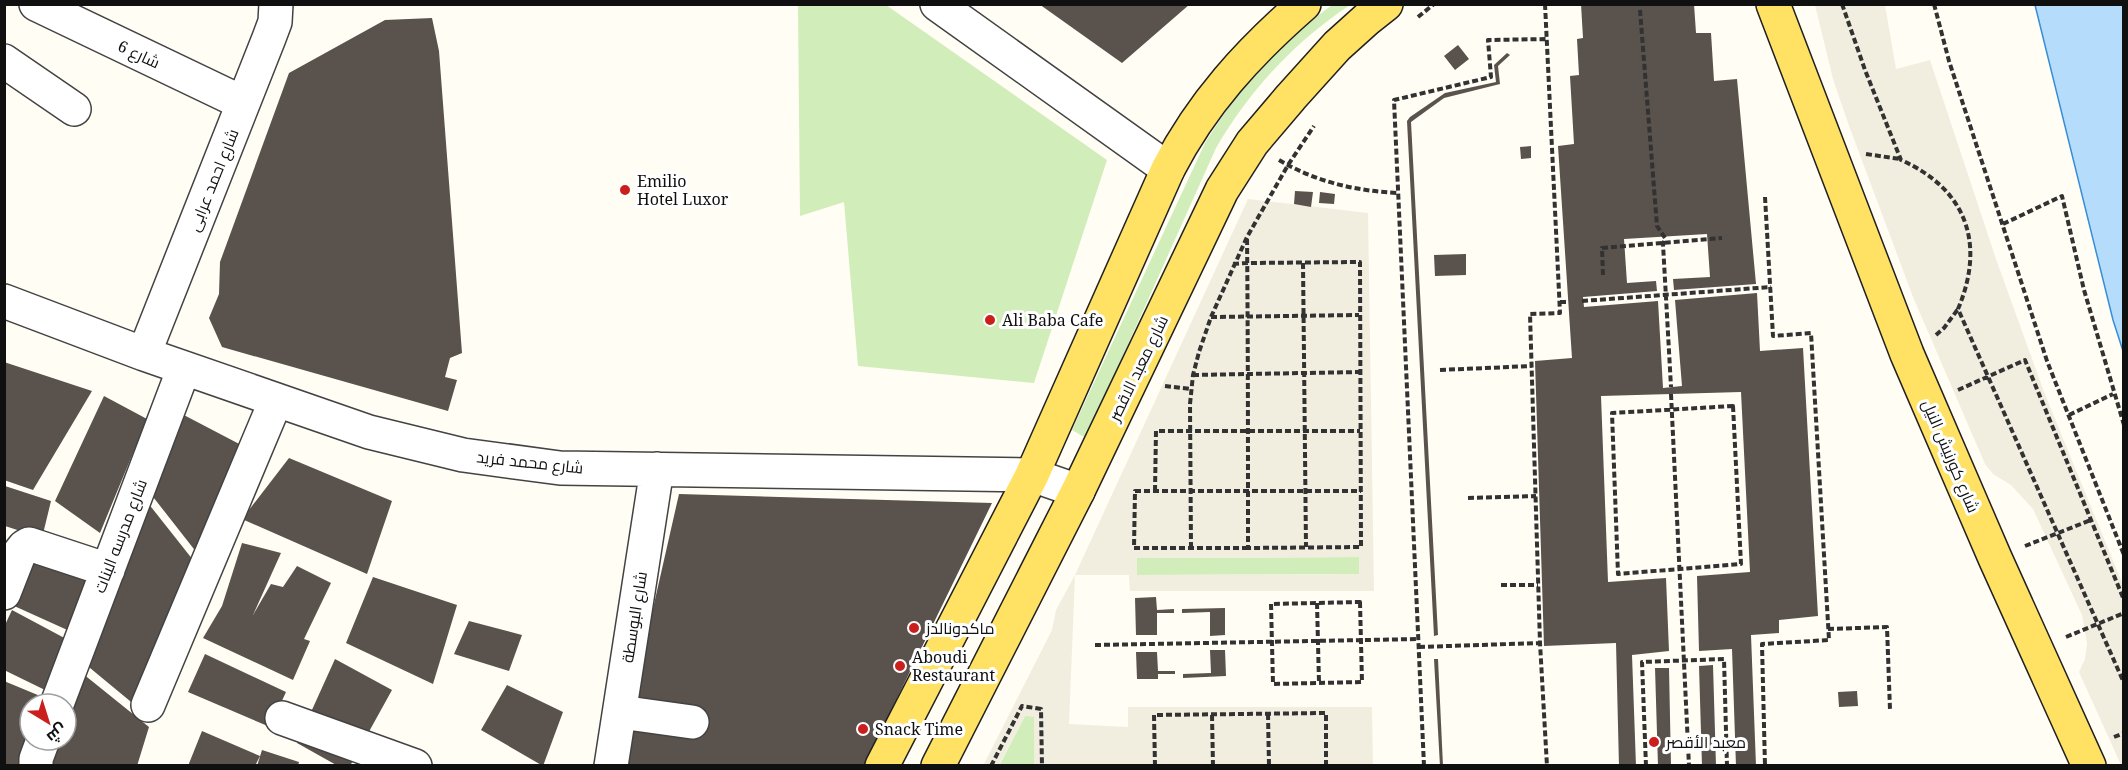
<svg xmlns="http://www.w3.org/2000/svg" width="2128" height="770" font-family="'Noto Serif',Cairo,serif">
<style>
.green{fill:#d1edba}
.plaza{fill:#f1eee0;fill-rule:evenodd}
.water{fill:#b5dcfa;stroke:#378ed6;stroke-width:1.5}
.building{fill:#5a524c}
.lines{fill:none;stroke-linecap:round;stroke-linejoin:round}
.minor-casing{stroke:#434343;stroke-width:36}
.major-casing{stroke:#212121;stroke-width:36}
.path{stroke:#323232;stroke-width:4;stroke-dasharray:6 3;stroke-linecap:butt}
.minor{stroke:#fff;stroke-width:33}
.major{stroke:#ffe164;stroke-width:33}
.poi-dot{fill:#cb1f1e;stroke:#fff;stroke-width:2}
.labels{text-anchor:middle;stroke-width:6;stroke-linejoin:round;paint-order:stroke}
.street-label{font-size:16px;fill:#101010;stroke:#fff}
.poi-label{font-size:16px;fill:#101010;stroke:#fff;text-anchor:start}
</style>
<rect width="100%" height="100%" fill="#fffdf4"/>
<!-- green -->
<path class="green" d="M 798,5 L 886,5 L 1107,160 L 1034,383 L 858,366 L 844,202 L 800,216 Z
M 1332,5 L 1350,5 C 1294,42 1250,90 1216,148 L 1086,438 L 1072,430 L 1206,141 L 1245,83 L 1287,39 Z
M 1359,557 L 1359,574 L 1137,575 L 1137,558 Z
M 1025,716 L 1034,716 L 1034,765 L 999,766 Z"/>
<!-- plaza -->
<path class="plaza" d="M 1815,5 L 1885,5 L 1896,69 L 1930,60 L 1996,259 L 2044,392 L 2123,585 L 2123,765 L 2121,765 L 2079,672 L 2085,659 L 2087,643 L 2082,615 L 2033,509 L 2011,485 L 1993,474 L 1985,464 L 1913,297 L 1848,123 L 1833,79 Z
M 1248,199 L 1368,213 L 1374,591 L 1130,591 L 1129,575 L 1075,575 L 1069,724 L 1128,727 L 1128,707 L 1372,707 L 1373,765 L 1034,765 L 1034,717 L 1025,716 L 999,765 L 983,766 L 1052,630 L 1056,610 L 1075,575 ZM 1359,557 L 1359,574 L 1137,575 L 1137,558 Z"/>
<!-- water -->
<path class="water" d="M 2035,5 L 2123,5 L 2123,351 L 2113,320 Z"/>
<!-- building -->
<path class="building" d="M 1039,4 L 1190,4 L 1122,63 Z
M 1581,4 L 1694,4 L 1696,33 L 1711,33 L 1714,81 L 1737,79 L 1756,284 L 1674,290 L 1673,279 L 1710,277 L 1707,234 L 1624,239 L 1627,283 L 1656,281 L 1657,291 L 1583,297 L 1584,307 L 1658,301 L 1663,388 L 1682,386 L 1675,300 L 1757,293 L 1760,351 L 1803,348 L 1818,616 L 1779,620 L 1779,633 L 1751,635 L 1756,766 L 1736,766 L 1732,649 L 1699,651 L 1697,576 L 1750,572 L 1741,392 L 1601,396 L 1608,582 L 1666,578 L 1669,651 L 1632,655 L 1636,766 L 1619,766 L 1616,643 L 1544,646 L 1535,361 L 1572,358 L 1558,146 L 1574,144 L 1570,76 L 1579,75 L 1577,39 L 1583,38 Z
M 432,18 L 439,51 L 462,353 L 450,358 L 445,377 L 457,380 L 448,411 L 222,347 L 209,318 L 219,294 L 220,262 L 289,73 L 385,20 Z
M 1458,45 L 1469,59 L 1455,70 L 1444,56 Z
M 1507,53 L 1510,55 L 1498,66 L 1500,84 L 1444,98 L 1411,122 L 1438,635 L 1434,636 L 1407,121 L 1410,117 L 1445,93 L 1496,82 L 1494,65 Z
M 1531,146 L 1531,158 L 1521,159 L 1520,147 Z
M 1295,191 L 1313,192 L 1311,207 L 1294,204 Z
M 1320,192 L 1335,194 L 1334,204 L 1319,203 Z
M 1466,254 L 1466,275 L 1435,276 L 1434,255 Z
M 4,362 L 92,391 L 33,490 L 4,480 Z
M 104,396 L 147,419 L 100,533 L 55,501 Z
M 180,413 L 245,447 L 197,553 L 150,493 Z
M 289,458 L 392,501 L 367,574 L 242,519 Z
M 5,486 L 51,501 L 42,538 L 5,526 Z
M 679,494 L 992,503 L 864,766 L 626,766 L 632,701 Z
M 144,498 L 197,565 L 136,706 L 84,663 Z
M 242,543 L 281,553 L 253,615 L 271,584 L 283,587 L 297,566 L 331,583 L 304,639 L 310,641 L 293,680 L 203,638 L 222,606 Z
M 27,560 L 97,576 L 74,633 L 12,605 Z
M 373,577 L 457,605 L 433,684 L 346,643 Z
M 1156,597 L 1157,610 L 1174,609 L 1174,613 L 1157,613 L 1157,635 L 1136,635 L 1135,598 Z
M 1225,608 L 1225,635 L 1210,636 L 1210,612 L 1182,613 L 1182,609 Z
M 12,610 L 70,641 L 45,690 L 4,670 L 4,627 Z
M 469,621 L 522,635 L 509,671 L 454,654 Z
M 1210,650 L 1225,650 L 1226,676 L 1183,678 L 1183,674 L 1211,673 Z
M 1136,652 L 1157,652 L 1158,671 L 1175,671 L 1175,674 L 1158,674 L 1158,679 L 1137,679 Z
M 205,654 L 286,692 L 270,727 L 188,692 Z
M 335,659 L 392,690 L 350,766 L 338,766 L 297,743 Z
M 1434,659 L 1438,659 L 1443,766 L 1440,766 Z
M 1713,665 L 1716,766 L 1702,766 L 1699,666 Z
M 1655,668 L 1669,668 L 1671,766 L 1658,766 Z
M 77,669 L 149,727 L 137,766 L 43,766 L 52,740 L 66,740 L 66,704 Z
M 4,681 L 45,698 L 43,704 L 30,704 L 30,740 L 23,766 L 4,766 Z
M 507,685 L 563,712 L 543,766 L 481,730 Z
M 1857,691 L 1858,706 L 1839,707 L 1838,692 Z
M 202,731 L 260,756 L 255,766 L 188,766 Z
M 262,750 L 299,762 L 298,766 L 257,766 Z"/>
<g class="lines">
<!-- minor casing -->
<g class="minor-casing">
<path id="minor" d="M 36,4 L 243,103
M 937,4 L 1168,169
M 4,61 L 74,109
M 4,301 L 144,354 L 369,432 L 463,455 L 560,468 L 1032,475 L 1078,491
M 144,354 L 269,38 L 275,22 L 276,4
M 4,593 L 20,552 L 24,547 L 29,544 L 108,570
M 57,704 L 184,368
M 148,705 L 276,400
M 620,712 L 692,722
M 282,718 L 415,766
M 36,766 L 36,759 L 43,740
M 611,766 L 657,469"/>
</g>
<!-- major casing -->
<g class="major-casing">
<path id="major" d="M 1773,4 L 1907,354 L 1995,558 L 2089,766
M 882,766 L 1032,475 L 1168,169 C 1202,103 1248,53 1304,4
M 938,766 L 1078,491 L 1222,190 L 1252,143 L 1291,97 L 1337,46 L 1367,19 L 1386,4"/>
</g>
<!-- path -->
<path class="path" d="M 1545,4 L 1560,313 L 1530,314 L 1540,643 L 1547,766
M 1842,4 L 1865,70 L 1901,160 C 1966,189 1986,243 1958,309 L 2124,683
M 1934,4 L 1949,61 L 2047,361 L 2124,555
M 1640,10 L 1657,226 L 1665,238 L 1663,244 L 1671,387
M 1418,17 L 1434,4
M 1866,154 L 1900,159
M 1279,160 C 1316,182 1356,191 1398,193
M 1765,197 L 1773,336 L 1811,333 L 1829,640 L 1762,644 L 1765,766
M 2003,224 L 2062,196 L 2084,290 L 2124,425
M 1303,263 L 1306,547
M 1233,264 L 1247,263 L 1360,262 L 1361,547 L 1248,548 C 1248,444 1248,341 1247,237
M 1603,275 L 1602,248 L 1722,238
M 1582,301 L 1771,287
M 1560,302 L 1569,302
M 1211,317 L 1359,315
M 1936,335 L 1944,328 L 1958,309
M 1440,370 L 1532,366
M 1193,375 L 1360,372
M 1165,386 L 1191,389
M 1958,390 L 2025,360 L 2124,600
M 1671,394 L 1689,766
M 1733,406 L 1741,564 L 1618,574 L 1612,413 Z
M 2069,415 L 2113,394
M 1155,491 L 1156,431 L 1360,431
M 1468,498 L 1536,496
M 2025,546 L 2091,520
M 1191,548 L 1190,404 L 1193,375 L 1199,352 L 1211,317 L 1247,237 L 1288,165 L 1314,126
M 1248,548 L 1134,548 L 1135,491 L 1361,491
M 1501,585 L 1538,585
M 1360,602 L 1362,682 L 1273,684 L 1271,604 Z
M 1317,603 L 1319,683
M 1828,629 L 1887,627 L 1890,710
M 2066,637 L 2124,613
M 1095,645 L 1419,639
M 1419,647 L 1540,643
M 1268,714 L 1269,766
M 1212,715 L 1213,766
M 2114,737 L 2124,733
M 991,766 L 1022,706 L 1041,709 L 1042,766
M 1155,766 L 1154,715 L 1326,713 L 1326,766
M 1424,766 L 1394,100 L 1491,77 L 1488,40 L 1547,39
M 1646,766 L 1642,662 L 1724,659 L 1727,766"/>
<!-- minor -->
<use href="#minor" class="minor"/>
<!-- major -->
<use href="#major" class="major"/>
</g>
<!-- markers -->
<g class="poi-dot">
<circle cx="625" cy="190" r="6"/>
<circle cx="990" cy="320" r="6"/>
<circle cx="914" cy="628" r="6"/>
<circle cx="900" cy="666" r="6"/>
<circle cx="863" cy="729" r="6"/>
<circle cx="1654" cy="742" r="6"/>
</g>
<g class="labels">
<!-- street labels -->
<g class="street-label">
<text transform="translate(139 54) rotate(25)" y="6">شارع 6</text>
<text transform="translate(213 180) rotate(-68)" y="6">شارع احمد عرابى</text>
<text transform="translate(1138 368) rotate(-64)" y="6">شارع معبد الاقصر</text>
<text transform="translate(1951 456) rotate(67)" y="6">شارع كورنيش النيل</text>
<text transform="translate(530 462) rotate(6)" y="6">شارع محمد فريد</text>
<text transform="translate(120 536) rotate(-69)" y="6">شارع مدرسه البنات</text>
<text transform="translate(634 617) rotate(-81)" y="6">شارع البوسطة</text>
</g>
<!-- poi labels -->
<g class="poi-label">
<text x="637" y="187">Emilio<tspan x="637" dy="18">Hotel Luxor</tspan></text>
<text x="1002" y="326">Ali Baba Cafe</text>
<text x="926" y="634">ماكدونالدز</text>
<text x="912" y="663">Aboudi<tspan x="912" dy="18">Restaurant</tspan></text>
<text x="875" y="735">Snack Time</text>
<text x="1666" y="748">معبد الأقصر</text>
</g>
</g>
<!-- border -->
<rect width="2128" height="770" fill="none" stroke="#101010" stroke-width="12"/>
<!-- north arrow -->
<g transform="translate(48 722) rotate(142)"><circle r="28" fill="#ffffff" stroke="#9f9f9f" stroke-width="1.5"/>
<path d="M0-4.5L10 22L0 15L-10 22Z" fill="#cb1f1e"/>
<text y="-9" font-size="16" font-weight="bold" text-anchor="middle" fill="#101010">ش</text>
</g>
</svg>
